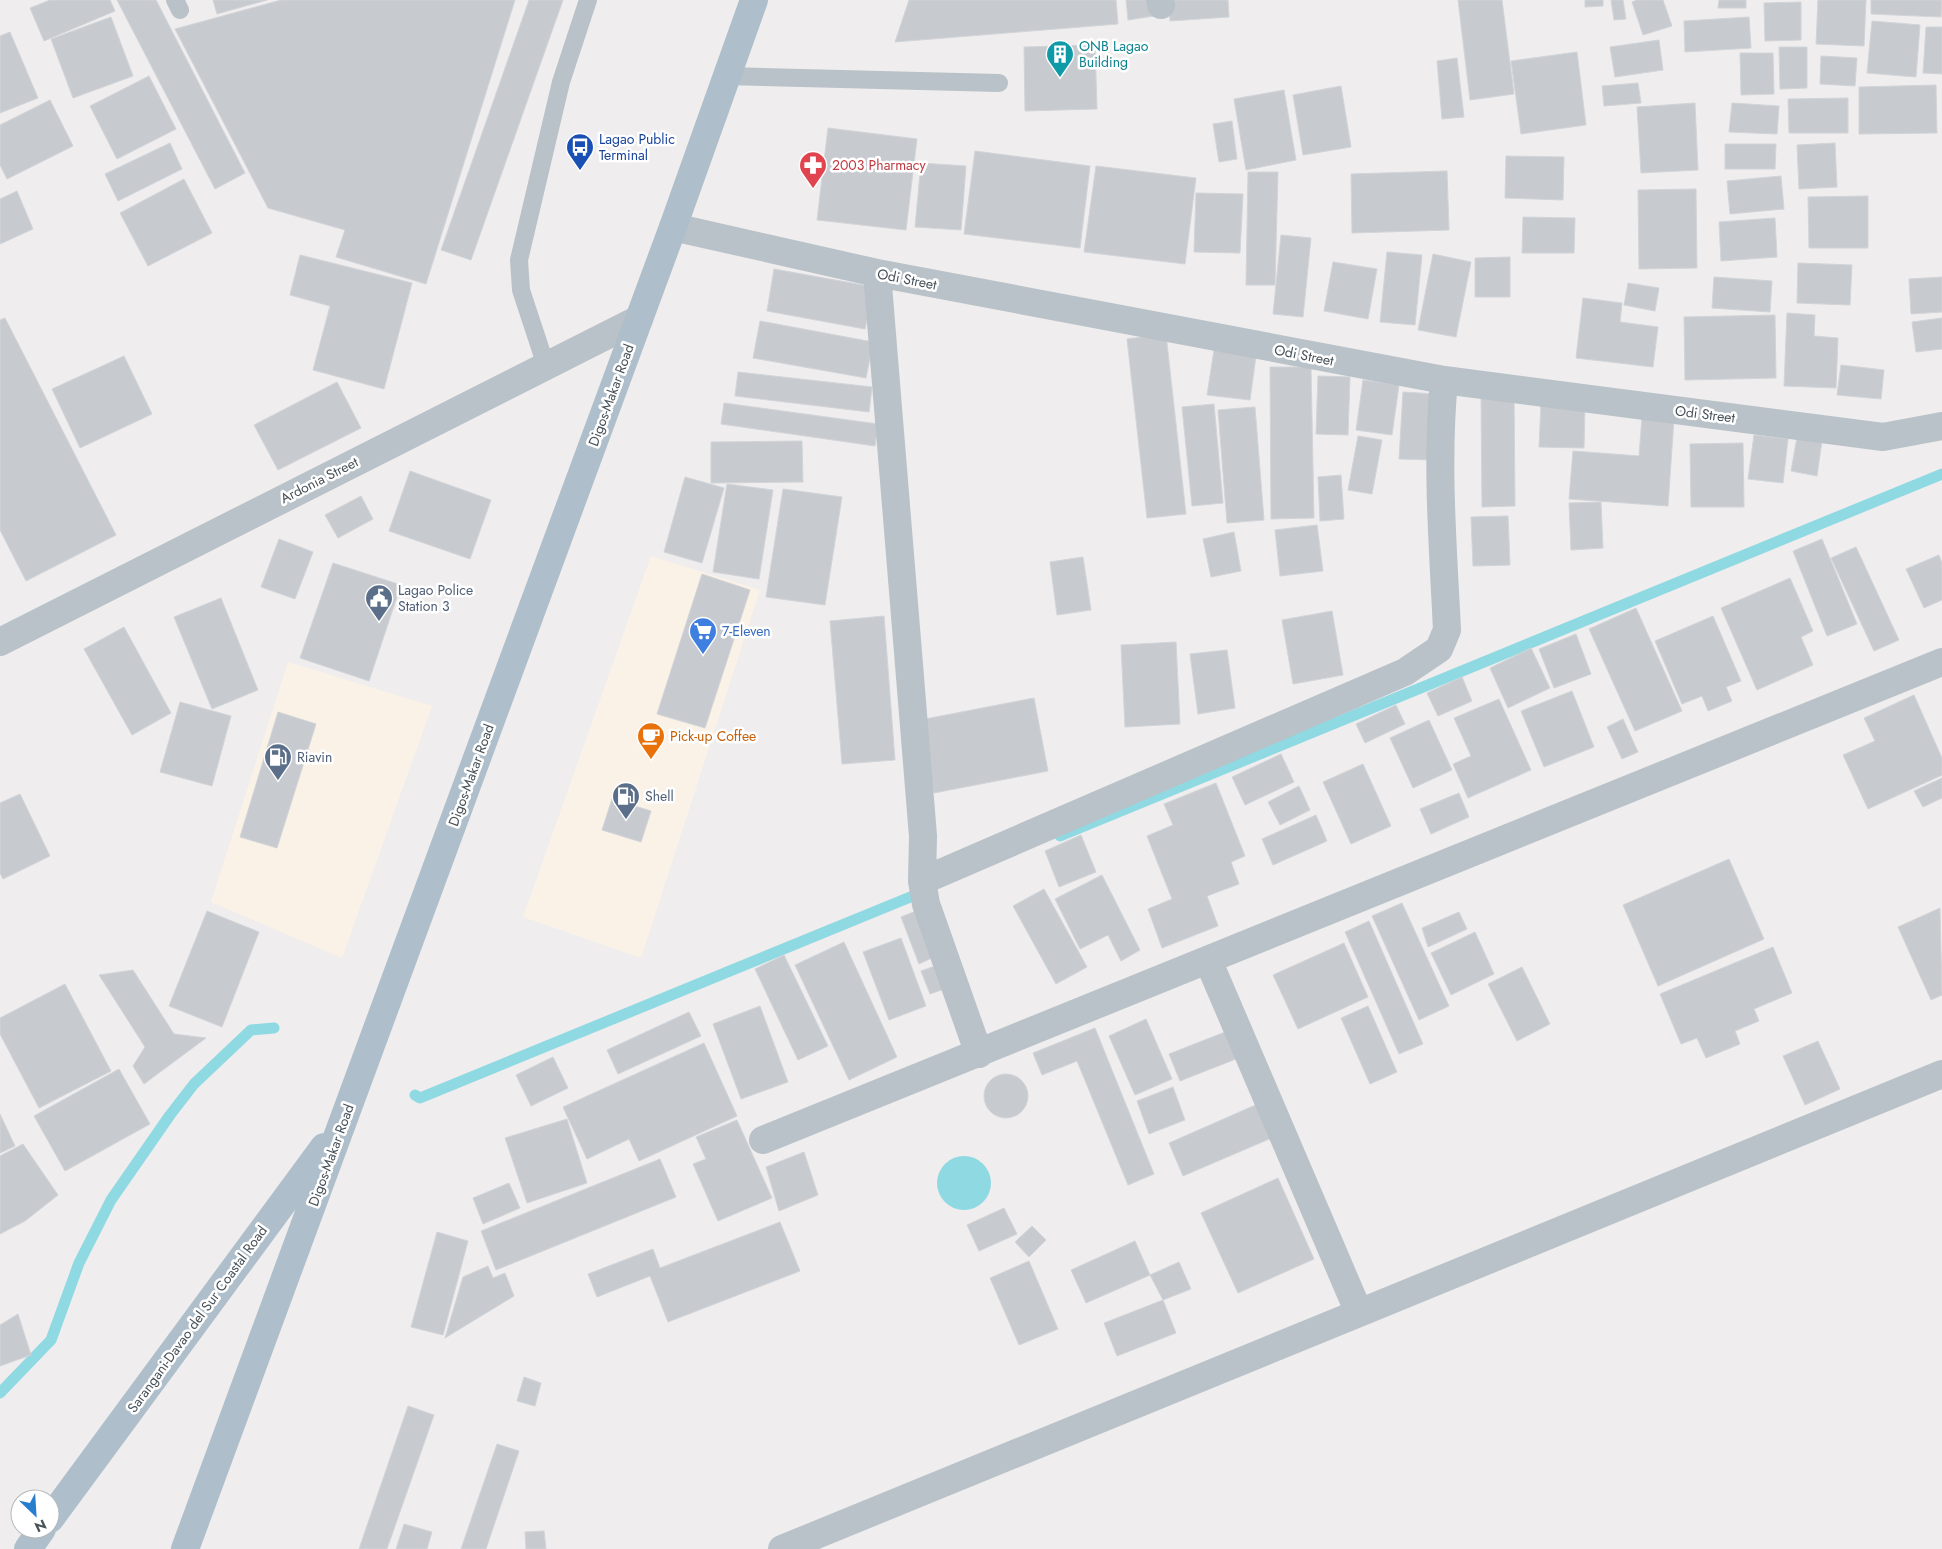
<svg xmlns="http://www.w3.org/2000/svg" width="1942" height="1549" font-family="Jost,sans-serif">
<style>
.commercial{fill:#faf2e6}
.water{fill:#8fd9e3}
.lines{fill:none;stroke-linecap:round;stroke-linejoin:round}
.stream{stroke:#8fd9e3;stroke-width:11}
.building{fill:#c7cacf;stroke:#d1d4d8}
.lane{stroke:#b9c2c8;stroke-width:18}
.street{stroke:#b9c2c8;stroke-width:28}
.primary{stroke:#aebeca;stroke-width:28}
.labels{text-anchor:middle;stroke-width:5;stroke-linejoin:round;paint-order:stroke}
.culture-label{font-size:14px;fill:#0d838f;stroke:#fff;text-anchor:start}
.transit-label{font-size:14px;fill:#164399;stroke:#fff;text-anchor:start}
.health-label{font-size:14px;fill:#be3a42;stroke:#fff;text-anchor:start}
.street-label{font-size:14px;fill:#475158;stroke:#fff}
.service-label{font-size:14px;fill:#4e5e75;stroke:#fff;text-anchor:start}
.shop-label{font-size:14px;fill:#366cbe;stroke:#fff;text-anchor:start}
.food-label{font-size:14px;fill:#c56008;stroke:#fff;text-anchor:start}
</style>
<rect width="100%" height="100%" fill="#efeded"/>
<!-- commercial -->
<path class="commercial" d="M 651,556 L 760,590 L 641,958 L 523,917 Z
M 288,662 L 432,706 L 342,958 L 211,902 Z"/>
<!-- water -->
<path class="water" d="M937 1183a27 27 0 1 1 54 0a27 27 0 1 1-54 0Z"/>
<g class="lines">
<!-- stream -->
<path class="stream" d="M 1060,836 L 1942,474
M 415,1095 L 420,1098 L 925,891
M 0,1393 L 51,1340 L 79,1263 L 111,1200 L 170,1115 L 194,1084 L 251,1030 L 274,1028"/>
</g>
<!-- building -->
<path class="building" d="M 50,0 L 110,0 L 115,11 L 44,41 L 30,8 Z
M 117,0 L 156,0 L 245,173 L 215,189 Z
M 213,0 L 267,0 L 217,14 Z
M 281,0 L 515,0 L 426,284 L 336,257 L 345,230 L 268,208 L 175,29 Z
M 529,0 L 563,0 L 471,260 L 441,250 Z
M 909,0 L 1116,0 L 1118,24 L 895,42 Z
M 1126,0 L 1152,0 L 1154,16 L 1128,20 Z
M 1169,0 L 1228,0 L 1229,17 L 1170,21 Z
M 1458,0 L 1502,0 L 1514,94 L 1470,100 Z
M 1585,0 L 1603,0 L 1603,6 L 1585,7 Z
M 1611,0 L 1623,0 L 1626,19 L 1614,20 Z
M 1637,0 L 1663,0 L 1672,26 L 1643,35 L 1632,2 Z
M 1719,0 L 1746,0 L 1746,8 L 1718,8 Z
M 1818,0 L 1866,0 L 1864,46 L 1816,44 Z
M 1871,0 L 1942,0 L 1941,17 L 1871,14 Z
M 1801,2 L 1801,40 L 1765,41 L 1764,3 Z
M 111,17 L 133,76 L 73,98 L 51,39 Z
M 1749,17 L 1751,48 L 1685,52 L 1684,21 Z
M 1872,21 L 1920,25 L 1916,77 L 1867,73 Z
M 1926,27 L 1942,27 L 1942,74 L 1923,73 Z
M 10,32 L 38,98 L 0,113 L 0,36 Z
M 1659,40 L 1663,70 L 1615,77 L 1610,47 Z
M 1095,45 L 1097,109 L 1025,111 L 1024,47 Z
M 1779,47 L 1807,47 L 1807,88 L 1780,89 Z
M 1577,52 L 1586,125 L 1521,134 L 1511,61 Z
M 1740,53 L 1773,53 L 1774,94 L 1741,95 Z
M 1821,56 L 1857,58 L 1855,86 L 1820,84 Z
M 1457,58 L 1464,117 L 1442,119 L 1437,61 Z
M 149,76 L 176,129 L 117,159 L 90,106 Z
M 1638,83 L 1641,103 L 1604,106 L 1602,86 Z
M 1936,85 L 1937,133 L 1859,134 L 1859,87 Z
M 1341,86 L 1351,147 L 1303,155 L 1293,95 Z
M 1284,90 L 1296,160 L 1246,170 L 1234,99 Z
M 1848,98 L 1848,133 L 1789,133 L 1788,99 Z
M 50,100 L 73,146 L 7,179 L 0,165 L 0,125 Z
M 1695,103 L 1698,170 L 1641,173 L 1637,107 Z
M 1732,103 L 1779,106 L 1777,134 L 1729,132 Z
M 1232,121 L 1237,159 L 1219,162 L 1213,124 Z
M 828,128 L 917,139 L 906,230 L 817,220 Z
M 170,143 L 182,169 L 118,201 L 105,174 Z
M 1835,143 L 1837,187 L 1799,189 L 1797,145 Z
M 1725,144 L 1776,144 L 1775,169 L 1725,169 Z
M 975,151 L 1090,166 L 1080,248 L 964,234 Z
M 1506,156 L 1564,157 L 1563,200 L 1505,198 Z
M 921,163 L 966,166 L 961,230 L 915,227 Z
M 1096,166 L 1196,178 L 1185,264 L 1084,252 Z
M 1447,171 L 1449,230 L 1352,233 L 1351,174 Z
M 1248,172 L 1278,172 L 1275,285 L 1246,285 Z
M 1781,176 L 1784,209 L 1730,214 L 1727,181 Z
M 184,179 L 212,233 L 148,266 L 120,213 Z
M 1696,189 L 1697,268 L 1639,269 L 1638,190 Z
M 17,191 L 33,229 L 0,244 L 0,199 Z
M 1196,193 L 1243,194 L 1240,253 L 1194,252 Z
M 1868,196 L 1868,248 L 1809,248 L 1808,197 Z
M 1523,217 L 1575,218 L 1574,253 L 1522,253 Z
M 1775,218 L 1777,257 L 1721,261 L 1719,222 Z
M 1281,235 L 1311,238 L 1303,317 L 1273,314 Z
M 1387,252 L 1422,255 L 1415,325 L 1380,322 Z
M 1433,254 L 1471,262 L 1456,337 L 1418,330 Z
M 300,255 L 412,283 L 384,389 L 313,370 L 330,306 L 290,295 Z
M 1510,257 L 1510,297 L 1475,297 L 1475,258 Z
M 1333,262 L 1377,269 L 1368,319 L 1324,311 Z
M 1798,263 L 1852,265 L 1850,305 L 1797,303 Z
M 774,269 L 874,287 L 865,329 L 767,311 Z
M 1714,277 L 1772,281 L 1770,312 L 1712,308 Z
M 1942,277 L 1942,312 L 1911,314 L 1909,279 Z
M 1628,283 L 1659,288 L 1655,311 L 1624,305 Z
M 1583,298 L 1622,303 L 1620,322 L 1658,327 L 1653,367 L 1576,358 Z
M 1787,313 L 1815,315 L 1814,336 L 1838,338 L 1836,388 L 1784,386 Z
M 1775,315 L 1776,378 L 1685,380 L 1684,317 Z
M 5,318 L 116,535 L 26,581 L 0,530 L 0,320 Z
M 1942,318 L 1942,349 L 1916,352 L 1912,322 Z
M 760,321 L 873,342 L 866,378 L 753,358 Z
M 1166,334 L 1186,514 L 1147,518 L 1127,339 Z
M 1214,350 L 1256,356 L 1250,400 L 1207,395 Z
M 124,356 L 152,414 L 80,448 L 52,389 Z
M 1841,365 L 1884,370 L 1881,399 L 1837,395 Z
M 1270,367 L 1311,367 L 1314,518 L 1271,519 Z
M 738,372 L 872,387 L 869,412 L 735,396 Z
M 1318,376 L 1350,377 L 1348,435 L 1316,434 Z
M 1363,380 L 1399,385 L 1392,435 L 1356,430 Z
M 337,382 L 361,428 L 278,470 L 254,425 Z
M 1403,392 L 1435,394 L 1432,460 L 1399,459 Z
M 1514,392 L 1515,506 L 1482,507 L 1481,393 Z
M 724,403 L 878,424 L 875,446 L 721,424 Z
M 1541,403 L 1585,404 L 1584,448 L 1539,447 Z
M 1214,404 L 1223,503 L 1192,506 L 1182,407 Z
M 1255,407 L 1264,520 L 1227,523 L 1218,410 Z
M 1642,417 L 1674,419 L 1668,506 L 1569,499 L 1573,451 L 1639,456 Z
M 1754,435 L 1788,439 L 1783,483 L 1748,479 Z
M 1358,436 L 1382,440 L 1372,494 L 1348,490 Z
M 1797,437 L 1822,441 L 1817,476 L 1791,471 Z
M 802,441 L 803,482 L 711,483 L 711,442 Z
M 1743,443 L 1744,507 L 1691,507 L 1690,444 Z
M 410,471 L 491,500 L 470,559 L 389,531 Z
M 1341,475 L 1344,519 L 1320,521 L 1318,477 Z
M 685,477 L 724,488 L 702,563 L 664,552 Z
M 727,484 L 773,490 L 759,579 L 713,572 Z
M 783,489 L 842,497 L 825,605 L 766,597 Z
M 361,496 L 373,519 L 338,538 L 325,515 Z
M 1601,502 L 1603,548 L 1571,550 L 1569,503 Z
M 1508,516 L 1510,565 L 1473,566 L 1471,517 Z
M 1317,525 L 1323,571 L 1280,576 L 1275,530 Z
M 1234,532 L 1241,571 L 1211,577 L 1203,539 Z
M 279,539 L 313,552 L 295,599 L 261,587 Z
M 1822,539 L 1857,624 L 1827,636 L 1793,551 Z
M 1856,547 L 1899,640 L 1874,651 L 1831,558 Z
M 1939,555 L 1942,563 L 1942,600 L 1924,608 L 1906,569 Z
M 1083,557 L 1091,610 L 1057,615 L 1050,562 Z
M 333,563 L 401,585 L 369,681 L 300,658 Z
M 702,574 L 750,590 L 705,728 L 657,714 Z
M 1790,578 L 1813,631 L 1801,637 L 1813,665 L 1757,690 L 1721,608 Z
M 221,598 L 258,690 L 212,709 L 174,617 Z
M 1636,608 L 1682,711 L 1635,731 L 1589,629 Z
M 1332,611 L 1343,675 L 1293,684 L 1282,620 Z
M 884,616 L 895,760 L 842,764 L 830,621 Z
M 1713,616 L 1741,681 L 1726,687 L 1732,701 L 1708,711 L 1702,696 L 1682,704 L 1655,641 Z
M 124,627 L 171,713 L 132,735 L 84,649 Z
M 1576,634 L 1591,674 L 1554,688 L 1539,649 Z
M 1176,642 L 1180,724 L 1125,727 L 1121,645 Z
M 1531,648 L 1550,688 L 1508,708 L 1490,668 Z
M 1227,650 L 1235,708 L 1198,714 L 1190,654 Z
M 1462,677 L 1472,701 L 1438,716 L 1427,693 Z
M 1572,691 L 1594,747 L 1544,767 L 1521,711 Z
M 1914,695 L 1942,758 L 1942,775 L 1868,809 L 1843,755 L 1875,741 L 1864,718 Z
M 1034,698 L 1048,771 L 934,793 L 920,720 Z
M 1499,699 L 1531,770 L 1468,798 L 1453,764 L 1471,756 L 1454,718 Z
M 180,702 L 231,716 L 212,786 L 160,772 Z
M 1396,705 L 1405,724 L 1365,743 L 1356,724 Z
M 278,712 L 316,724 L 277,848 L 240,837 Z
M 1623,719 L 1638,752 L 1622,759 L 1607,727 Z
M 1429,720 L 1452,770 L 1413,788 L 1390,738 Z
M 1281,754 L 1294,782 L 1245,805 L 1232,777 Z
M 1363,764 L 1391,826 L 1351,844 L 1323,782 Z
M 1942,778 L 1942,798 L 1923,807 L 1914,791 Z
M 1216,783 L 1245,856 L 1231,862 L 1239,884 L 1207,896 L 1218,926 L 1162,948 L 1148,909 L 1172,899 L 1147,836 L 1173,825 L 1164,804 Z
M 1299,786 L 1310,810 L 1280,825 L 1268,802 Z
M 1459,793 L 1469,817 L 1431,834 L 1420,809 Z
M 20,794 L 50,856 L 3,879 L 0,873 L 0,803 Z
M 612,799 L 651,811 L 641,842 L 602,830 Z
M 1316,815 L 1327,841 L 1273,865 L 1262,839 Z
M 1081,835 L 1096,872 L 1059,887 L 1045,851 Z
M 1729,859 L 1764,939 L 1658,986 L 1623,905 Z
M 1102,875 L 1140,950 L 1121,961 L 1108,935 L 1080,949 L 1055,899 Z
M 1044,889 L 1087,967 L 1056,984 L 1013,906 Z
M 1402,903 L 1449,1006 L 1419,1020 L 1372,916 Z
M 1940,908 L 1942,995 L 1931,1000 L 1898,927 Z
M 207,911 L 259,932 L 222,1027 L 169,1006 Z
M 916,911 L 934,957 L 919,964 L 901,917 Z
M 1459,912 L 1467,929 L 1428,947 L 1422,928 Z
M 1369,921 L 1423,1044 L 1399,1054 L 1345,932 Z
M 1475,932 L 1494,974 L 1451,995 L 1431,953 Z
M 901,938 L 926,1006 L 889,1020 L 863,952 Z
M 844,942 L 897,1057 L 849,1080 L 795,965 Z
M 1344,943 L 1368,997 L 1298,1029 L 1273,975 Z
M 1773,947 L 1792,993 L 1754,1009 L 1759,1021 L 1735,1031 L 1740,1044 L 1706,1058 L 1697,1038 L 1681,1044 L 1660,994 Z
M 784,955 L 828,1046 L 798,1060 L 755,969 Z
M 938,965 L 947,988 L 930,994 L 921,971 Z
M 1522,967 L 1550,1024 L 1517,1041 L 1488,984 Z
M 133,970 L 174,1034 L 206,1038 L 144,1084 L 133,1066 L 145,1047 L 99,975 Z
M 65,984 L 111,1071 L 39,1108 L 0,1034 L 0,1018 Z
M 760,1006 L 788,1082 L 741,1099 L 713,1024 Z
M 1368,1006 L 1397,1072 L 1370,1084 L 1341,1018 Z
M 689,1012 L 701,1036 L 618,1074 L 607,1050 Z
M 1146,1019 L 1172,1079 L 1135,1095 L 1109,1036 Z
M 1095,1028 L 1154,1174 L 1128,1185 L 1077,1061 L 1042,1075 L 1033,1053 Z
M 1225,1032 L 1236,1059 L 1180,1081 L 1169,1054 Z
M 1818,1041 L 1840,1089 L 1805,1105 L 1783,1056 Z
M 704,1043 L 737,1116 L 639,1161 L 629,1139 L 587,1159 L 563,1107 Z
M 553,1057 L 568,1088 L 531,1106 L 516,1075 Z
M 119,1069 L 150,1124 L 65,1171 L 34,1116 Z
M984 1096a22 22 0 1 1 44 0a22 22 0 1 1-44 0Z
M 1173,1087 L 1185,1120 L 1149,1134 L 1137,1101 Z
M 1260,1103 L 1274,1137 L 1183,1176 L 1169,1143 Z
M 0,1114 L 15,1146 L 0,1153 Z
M 567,1119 L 587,1183 L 527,1203 L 505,1138 Z
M 737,1120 L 772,1198 L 718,1221 L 693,1164 L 706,1159 L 696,1137 Z
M 23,1144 L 58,1195 L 25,1221 L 0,1234 L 0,1156 Z
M 804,1152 L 818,1195 L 779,1211 L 766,1167 Z
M 660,1159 L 676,1197 L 496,1270 L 481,1231 Z
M 1278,1178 L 1314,1259 L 1238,1293 L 1201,1213 Z
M 509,1183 L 520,1208 L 483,1224 L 473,1198 Z
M 1004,1208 L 1017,1234 L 979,1251 L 967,1225 Z
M 780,1222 L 800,1271 L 668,1322 L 650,1276 L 597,1297 L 588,1274 L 653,1249 L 660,1268 Z
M 1032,1226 L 1046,1240 L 1029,1257 L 1015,1242 Z
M 437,1232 L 468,1241 L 443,1335 L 411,1327 Z
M 1135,1241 L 1150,1275 L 1086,1303 L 1071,1270 Z
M 1029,1261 L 1058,1329 L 1019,1345 L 990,1278 Z
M 1179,1262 L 1191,1289 L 1163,1300 L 1150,1275 Z
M 488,1266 L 493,1278 L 505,1273 L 514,1296 L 445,1338 L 463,1277 Z
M 1163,1300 L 1176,1333 L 1117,1356 L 1104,1323 Z
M 18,1314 L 31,1355 L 0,1366 L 0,1325 Z
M 524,1377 L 541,1383 L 535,1406 L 517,1401 Z
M 408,1406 L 434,1415 L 387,1549 L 359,1549 Z
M 497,1444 L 519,1451 L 486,1549 L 461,1549 Z
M 404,1524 L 432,1532 L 427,1549 L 396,1549 Z
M 544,1531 L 546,1549 L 526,1549 L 525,1532 Z"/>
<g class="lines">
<!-- lane -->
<path class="lane" d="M 175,0 L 180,10
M 726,76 L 999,83
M 546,366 L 521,290 L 519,260 L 561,82 L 588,0"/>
<!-- street -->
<path class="street" d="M 1160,0 L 1161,5
M 673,227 L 877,273 L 1444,380 L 1883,437 L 1942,426
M 877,273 L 923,836 L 922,881 L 926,904 L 979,1054
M 0,642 L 639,319
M 922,881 L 1405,672 L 1439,649 L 1447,630 C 1443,547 1436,463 1444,380
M 1208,960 L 1359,1313 L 1942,1074
M 763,1140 L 1942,662
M 782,1549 L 1359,1313"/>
<!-- primary -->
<path class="primary" d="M 50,1519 L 324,1147
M 28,1549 L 42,1529
M 185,1549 L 673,227 L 754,0"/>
</g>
<!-- icons -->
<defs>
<g id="building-pin" transform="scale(1.4375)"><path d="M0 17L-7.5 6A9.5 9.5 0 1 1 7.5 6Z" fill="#0f9aa8" stroke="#fff"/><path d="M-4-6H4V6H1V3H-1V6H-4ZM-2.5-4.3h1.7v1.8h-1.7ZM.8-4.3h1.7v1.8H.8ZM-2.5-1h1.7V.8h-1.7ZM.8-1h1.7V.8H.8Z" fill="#fff"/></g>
<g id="bus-pin" transform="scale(1.4375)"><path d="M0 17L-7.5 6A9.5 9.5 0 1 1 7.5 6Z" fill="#1a4fb4" stroke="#fff"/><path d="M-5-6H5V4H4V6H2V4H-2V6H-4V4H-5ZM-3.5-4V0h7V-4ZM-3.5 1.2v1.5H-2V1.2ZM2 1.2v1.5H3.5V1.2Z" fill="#fff"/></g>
<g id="pharmacy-pin" transform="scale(1.4375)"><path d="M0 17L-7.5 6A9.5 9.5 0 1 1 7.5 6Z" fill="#e0444e" stroke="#fff"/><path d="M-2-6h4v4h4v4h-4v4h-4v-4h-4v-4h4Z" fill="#fff"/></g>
<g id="civic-pin" transform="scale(1.4375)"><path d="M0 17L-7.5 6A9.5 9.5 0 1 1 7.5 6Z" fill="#5c6f8a" stroke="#fff"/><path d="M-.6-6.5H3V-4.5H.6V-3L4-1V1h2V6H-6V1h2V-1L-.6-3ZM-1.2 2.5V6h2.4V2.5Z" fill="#fff"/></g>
<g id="supermarket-pin" transform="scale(1.4375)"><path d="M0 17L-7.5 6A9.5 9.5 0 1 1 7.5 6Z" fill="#3f7fe0" stroke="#fff"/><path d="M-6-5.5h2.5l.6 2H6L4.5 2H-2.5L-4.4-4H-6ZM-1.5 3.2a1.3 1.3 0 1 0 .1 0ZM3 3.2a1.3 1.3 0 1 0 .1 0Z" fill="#fff"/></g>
<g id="cafe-pin" transform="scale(1.4375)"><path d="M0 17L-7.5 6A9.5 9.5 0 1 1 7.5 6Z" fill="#e8710a" stroke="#fff"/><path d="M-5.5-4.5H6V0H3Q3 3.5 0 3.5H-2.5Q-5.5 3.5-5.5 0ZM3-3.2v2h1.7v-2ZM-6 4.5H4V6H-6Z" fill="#fff"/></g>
<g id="fuel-pin" transform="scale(1.4375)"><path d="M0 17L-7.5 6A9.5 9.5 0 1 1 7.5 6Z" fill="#5c6f8a" stroke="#fff"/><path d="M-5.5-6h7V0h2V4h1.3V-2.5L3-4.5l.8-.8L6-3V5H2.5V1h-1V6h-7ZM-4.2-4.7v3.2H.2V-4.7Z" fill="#fff"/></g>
</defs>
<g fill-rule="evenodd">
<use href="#building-pin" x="1060" y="54"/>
<use href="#bus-pin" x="580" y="147"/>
<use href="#pharmacy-pin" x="813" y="165"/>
<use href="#civic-pin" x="379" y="598"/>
<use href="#supermarket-pin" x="703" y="631"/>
<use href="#cafe-pin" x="651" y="736"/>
<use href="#fuel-pin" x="278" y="757"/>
<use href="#fuel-pin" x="626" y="796"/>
</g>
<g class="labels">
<!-- culture labels -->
<g class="culture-label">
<text x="1079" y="51">ONB Lagao<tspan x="1079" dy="16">Building</tspan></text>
</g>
<!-- transit labels -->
<g class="transit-label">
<text x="599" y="144">Lagao Public<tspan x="599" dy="16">Terminal</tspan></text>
</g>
<!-- health labels -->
<g class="health-label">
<text x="832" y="170">2003 Pharmacy</text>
</g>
<!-- street labels -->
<g class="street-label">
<text transform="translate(907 279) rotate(11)" y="5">Odi Street</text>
<text transform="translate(1304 355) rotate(11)" y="5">Odi Street</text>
<text transform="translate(611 395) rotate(-70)" y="5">Digos-Makar Road</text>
<text transform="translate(1705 414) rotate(7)" y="5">Odi Street</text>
<text transform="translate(319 480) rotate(-27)" y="5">Ardonia Street</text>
<text transform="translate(471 775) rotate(-70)" y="5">Digos-Makar Road</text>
<text transform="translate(331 1155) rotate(-70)" y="5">Digos-Makar Road</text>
<text transform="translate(197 1319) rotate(-54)" y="5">Sarangani-Davao del Sur Coastal Road</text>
</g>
<!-- service labels -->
<g class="service-label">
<text x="398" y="595">Lagao Police<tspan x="398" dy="16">Station 3</tspan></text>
<text x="297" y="762">Riavin</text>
<text x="645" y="801">Shell</text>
</g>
<!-- shop labels -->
<g class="shop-label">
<text x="722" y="636">7-Eleven</text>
</g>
<!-- food labels -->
<g class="food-label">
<text x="670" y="741">Pick-up Coffee</text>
</g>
</g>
<!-- north arrow -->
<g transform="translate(35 1514) rotate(155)"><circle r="24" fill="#ffffff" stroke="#b5b9bc"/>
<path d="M0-4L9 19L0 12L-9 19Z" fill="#287ece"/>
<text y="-8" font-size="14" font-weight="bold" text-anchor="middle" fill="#475158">N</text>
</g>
</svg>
